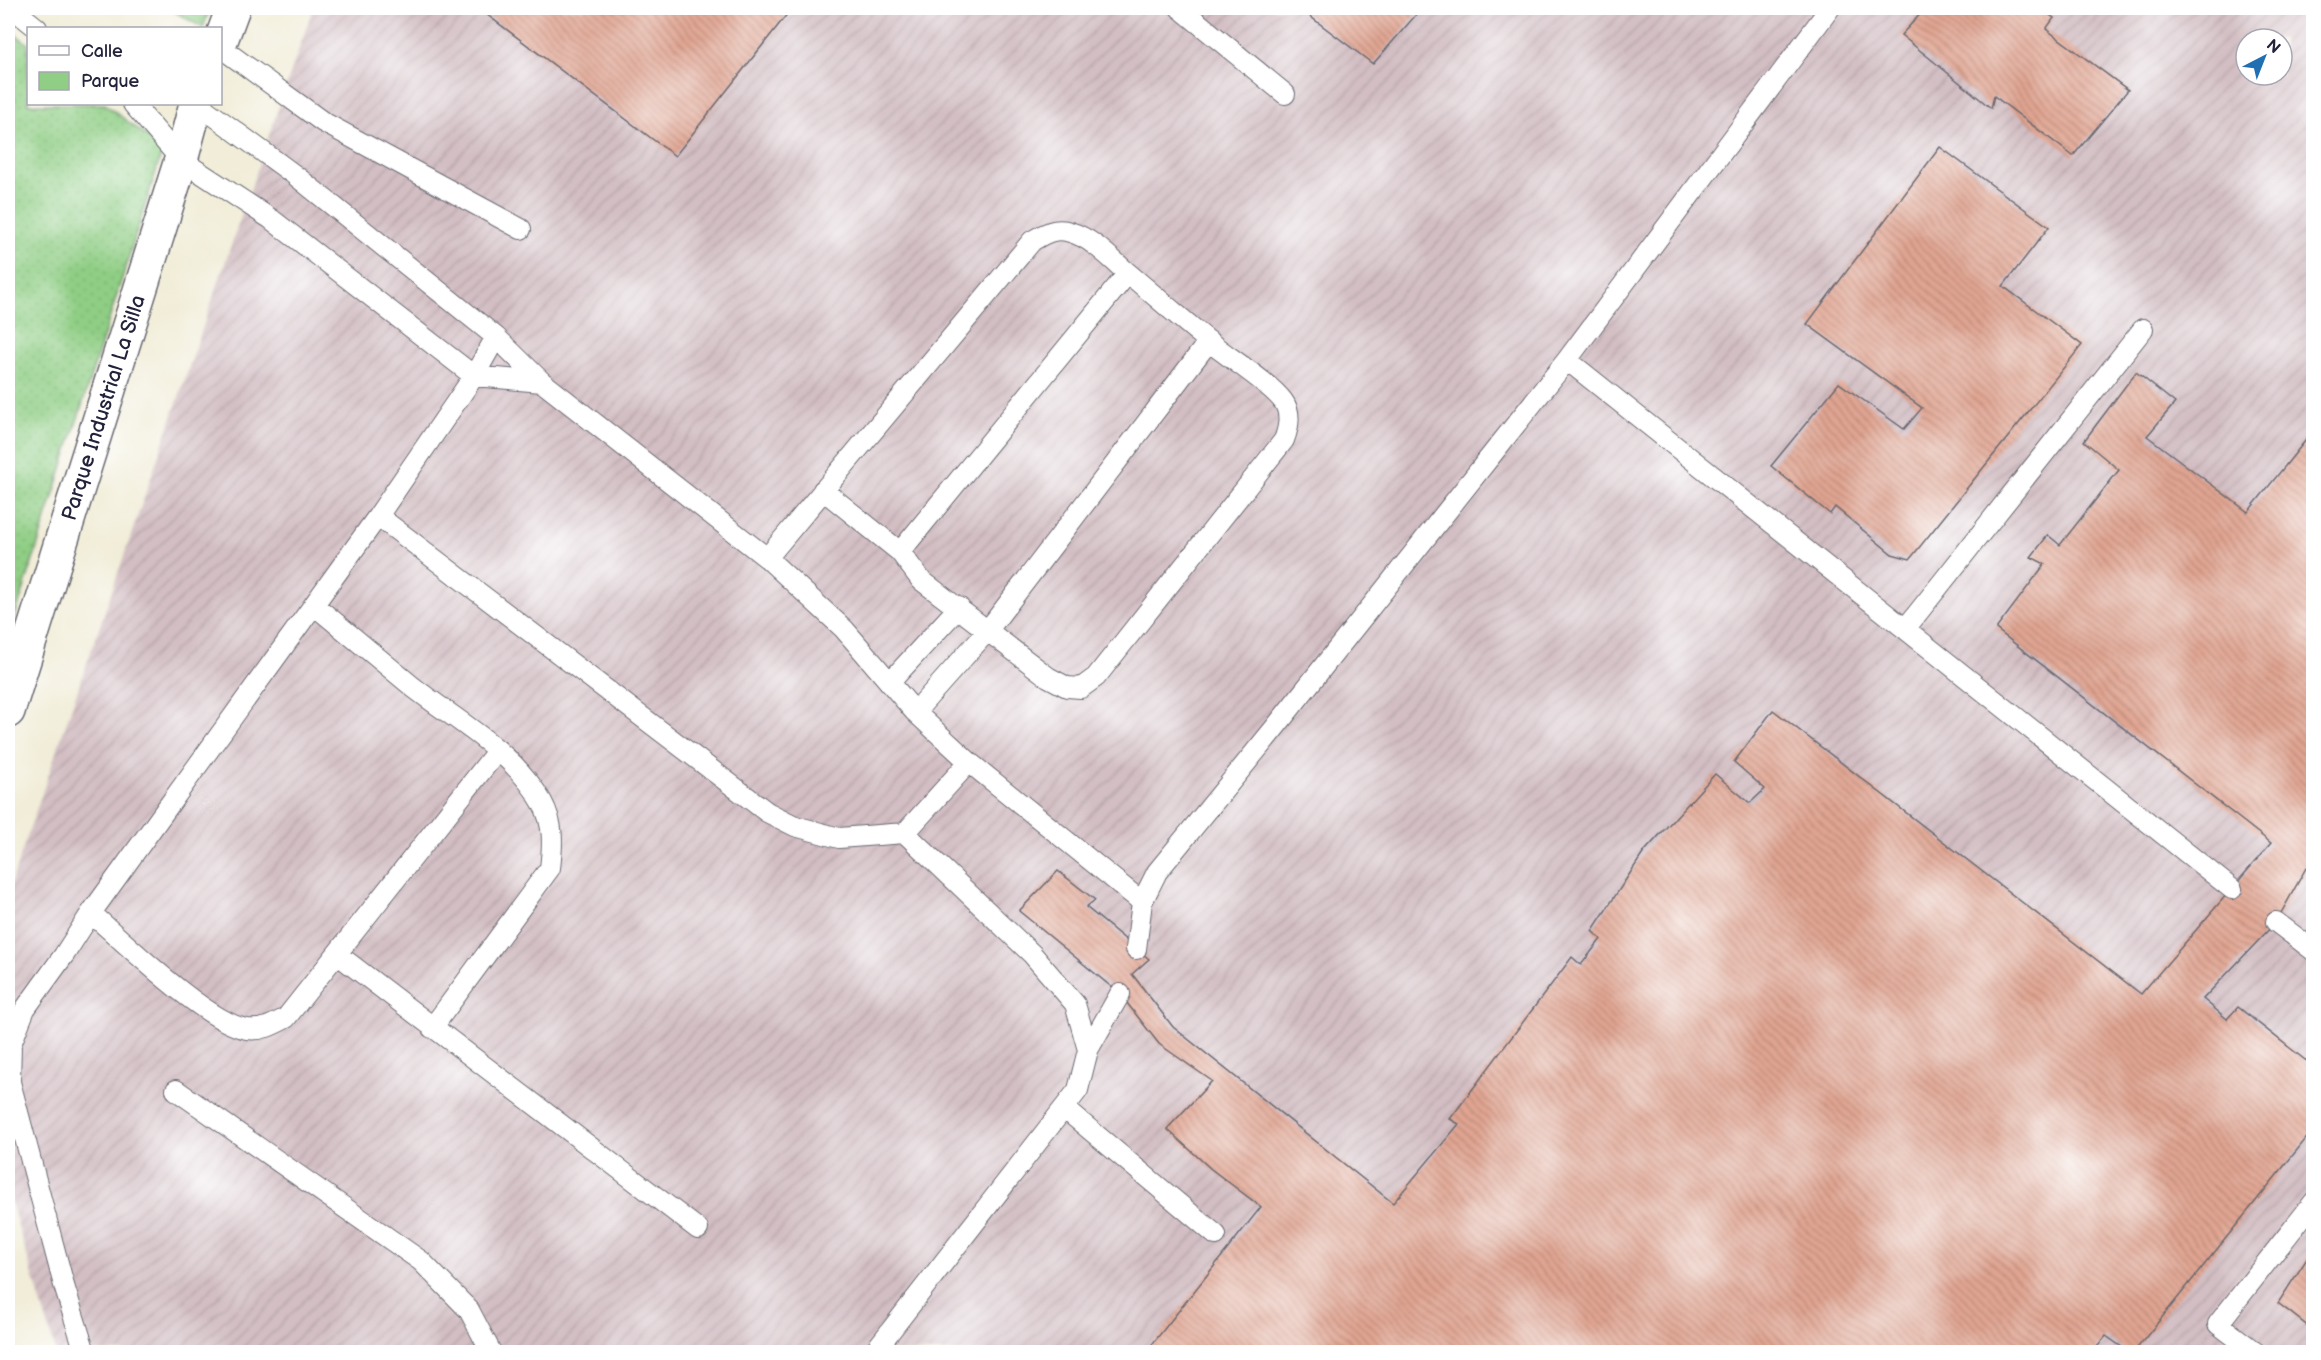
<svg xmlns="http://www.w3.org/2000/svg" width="2321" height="1360" font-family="'Balsamiq Sans',sans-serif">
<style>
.industrial{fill:url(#industrial-furrows);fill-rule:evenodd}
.green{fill:url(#green-dots);stroke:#587860;stroke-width:1.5}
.building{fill:url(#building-back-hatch)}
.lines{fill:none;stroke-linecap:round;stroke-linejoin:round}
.lane-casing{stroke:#6a6972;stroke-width:22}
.secondary-casing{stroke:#6a6972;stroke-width:36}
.lane{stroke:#fff;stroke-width:20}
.secondary{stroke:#fff;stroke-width:33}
.labels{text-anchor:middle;stroke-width:4.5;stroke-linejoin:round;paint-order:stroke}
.street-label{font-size:21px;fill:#22223b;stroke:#fff}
</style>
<defs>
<pattern id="industrial-furrows" width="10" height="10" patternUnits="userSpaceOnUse" patternTransform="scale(1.5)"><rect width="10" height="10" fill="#d2bec3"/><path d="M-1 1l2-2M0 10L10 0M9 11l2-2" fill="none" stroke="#b4a3a8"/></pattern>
<pattern id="green-dots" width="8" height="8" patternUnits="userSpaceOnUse" patternTransform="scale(1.5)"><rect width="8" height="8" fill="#8fce84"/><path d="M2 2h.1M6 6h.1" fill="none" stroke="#7bb173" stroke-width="1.8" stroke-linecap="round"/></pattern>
<pattern id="building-back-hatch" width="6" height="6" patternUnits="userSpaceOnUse" patternTransform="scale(1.5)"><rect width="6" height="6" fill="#e1a592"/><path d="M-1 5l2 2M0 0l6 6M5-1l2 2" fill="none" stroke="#b68678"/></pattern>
</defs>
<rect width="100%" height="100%" fill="#fff"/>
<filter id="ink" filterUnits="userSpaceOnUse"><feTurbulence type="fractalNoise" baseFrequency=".0167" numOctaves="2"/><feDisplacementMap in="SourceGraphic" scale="12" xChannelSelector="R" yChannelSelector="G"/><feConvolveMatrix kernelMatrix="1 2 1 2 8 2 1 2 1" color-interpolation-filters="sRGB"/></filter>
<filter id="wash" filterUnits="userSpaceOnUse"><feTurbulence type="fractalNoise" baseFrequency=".008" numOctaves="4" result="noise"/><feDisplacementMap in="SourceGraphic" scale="24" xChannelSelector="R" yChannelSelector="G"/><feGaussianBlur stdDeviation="1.35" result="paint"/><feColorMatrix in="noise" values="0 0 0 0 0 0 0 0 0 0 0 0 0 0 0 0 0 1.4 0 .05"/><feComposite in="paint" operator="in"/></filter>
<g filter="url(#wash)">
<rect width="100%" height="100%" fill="#f1edd8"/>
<!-- industrial -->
<path class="industrial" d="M 313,8 L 2313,8 L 2313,1352 L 56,1352 L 8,1193 L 8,892 ZM 2246,39 L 2282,39 L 2282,75 L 2246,75 Z"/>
<!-- green -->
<path class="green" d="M 168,8 L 210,8 L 203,28 Z
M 8,28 L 28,44 L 28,104 L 105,104 L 163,149 L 8,639 Z"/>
<g id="blocks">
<!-- building -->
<path class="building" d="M 478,8 L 792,8 L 675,156 Z
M 1299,8 L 1422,8 L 1373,64 Z
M 1926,8 L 2039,8 L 2054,18 L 2046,29 L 2128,90 L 2073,156 L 1994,96 L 1991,108 L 1901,35 Z
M 1940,147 L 2049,227 L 2003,286 L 2082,345 L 1910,559 L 1892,554 L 1835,507 L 1830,514 L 1771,466 L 1839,383 L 1904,429 L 1922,408 L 1807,324 Z
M 2136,372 L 2175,403 L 2147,436 L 2248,512 L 2314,430 L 2314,874 L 2306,868 L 2276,922 L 2203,999 L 2227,1019 L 2238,1007 L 2314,1067 L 2314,1129 L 2134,1352 L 2129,1352 L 2106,1336 L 2093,1352 L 1146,1352 L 1261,1207 L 1211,1169 L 1167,1129 L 1212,1081 L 1159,1044 L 1120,994 L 1019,911 L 1058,871 L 1095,900 L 1086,907 L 1149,959 L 1132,974 L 1173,1027 L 1393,1203 L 1459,1124 L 1450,1119 L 1572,957 L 1581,965 L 1601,939 L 1592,931 L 1644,852 L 1715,774 L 1750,803 L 1765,789 L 1734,762 L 1773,710 L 2141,994 L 2271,843 L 1996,629 L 2045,564 L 2031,557 L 2048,535 L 2060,545 L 2119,470 L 2084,441 Z
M 2314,1248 L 2314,1331 L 2278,1303 Z"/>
</g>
</g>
<g filter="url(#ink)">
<use href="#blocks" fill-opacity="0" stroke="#6a6972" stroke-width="1.5"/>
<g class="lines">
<!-- lane casing -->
<g class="lane-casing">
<path id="lane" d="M 12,8 L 37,28
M 1180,8 L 1285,94
M 220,47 L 323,122 L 521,229
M 133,104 L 181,160 L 271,219 L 474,376 L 542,382
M 198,104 L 296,176 L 496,337 L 542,382 L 767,558 L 844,629 L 915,712 L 969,762 L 905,833 L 839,838 L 795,826 L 767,812 L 378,516 L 474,376 L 496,337
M 1567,360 L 2232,889
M 823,490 L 900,552
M 767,558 L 1032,241 C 1044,234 1055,227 1070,232 C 1091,238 1107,255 1123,269 C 1152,293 1181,319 1211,343 C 1229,358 1270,383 1283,401 C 1292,413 1289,427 1284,440 L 1096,677 L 1081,688 L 1067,687 L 1048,677 L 921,580 L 900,552 L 1128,273
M 314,605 C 347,632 380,660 413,687 C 458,722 513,751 542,802 C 554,824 553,844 550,868 L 432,1028
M 1905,629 L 2143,329
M 890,682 L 959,607
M 915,712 L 988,630 L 1209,341
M 969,762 L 1142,902 L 1157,872 L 1273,730 L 1567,360 L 1830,8
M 91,913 C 123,941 208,1024 247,1029 C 262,1031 273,1025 286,1018 L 498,750
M 2276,922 L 2314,951
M 1136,949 L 1142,902
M 337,954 L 698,1229
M 1088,1050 L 1120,994
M 176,1090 L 421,1261 L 469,1310 L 491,1352
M 1064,1108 L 1216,1235
M 85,1352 L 65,1289 L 10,1082 L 11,1044 L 25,1009 L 64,955 L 91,913 L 378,516
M 874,1352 L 1078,1090 L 1088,1050 L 1075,1004 L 1032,954 L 905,833
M 2255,1352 L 2218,1324 L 2314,1202"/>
</g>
<!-- secondary casing -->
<g class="secondary-casing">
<g id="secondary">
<path d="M 220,43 L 233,8"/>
<path id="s1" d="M 8,711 L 181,160 L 196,104"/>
</g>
</g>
<!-- lane -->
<use href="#lane" class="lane"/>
<!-- secondary -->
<use href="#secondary" class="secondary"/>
</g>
</g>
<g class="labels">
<!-- street labels -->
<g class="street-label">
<text dy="7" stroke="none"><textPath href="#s1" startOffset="318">Parque Industrial La Silla</textPath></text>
</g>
</g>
<!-- margin -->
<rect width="2321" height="1360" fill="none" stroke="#fff" stroke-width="30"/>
<!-- legend -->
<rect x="27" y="27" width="195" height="78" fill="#ffffff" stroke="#a7a7b1" stroke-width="1.5"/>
<rect x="39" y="46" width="30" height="9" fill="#ffffff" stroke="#a7a7b1" stroke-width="1.5"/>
<text x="81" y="57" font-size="18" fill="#22223b">Calle</text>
<rect x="39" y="72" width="30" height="18" fill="#8fce84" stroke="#a7a7b1" stroke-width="1.5"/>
<text x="81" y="87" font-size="18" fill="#22223b">Parque</text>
<!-- north arrow -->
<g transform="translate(2264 57) rotate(42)"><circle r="28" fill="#ffffff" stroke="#a7a7b1" stroke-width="1.5"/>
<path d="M0-4.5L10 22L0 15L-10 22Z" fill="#1f6fb2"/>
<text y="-9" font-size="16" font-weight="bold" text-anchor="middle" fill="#22223b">N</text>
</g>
</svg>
